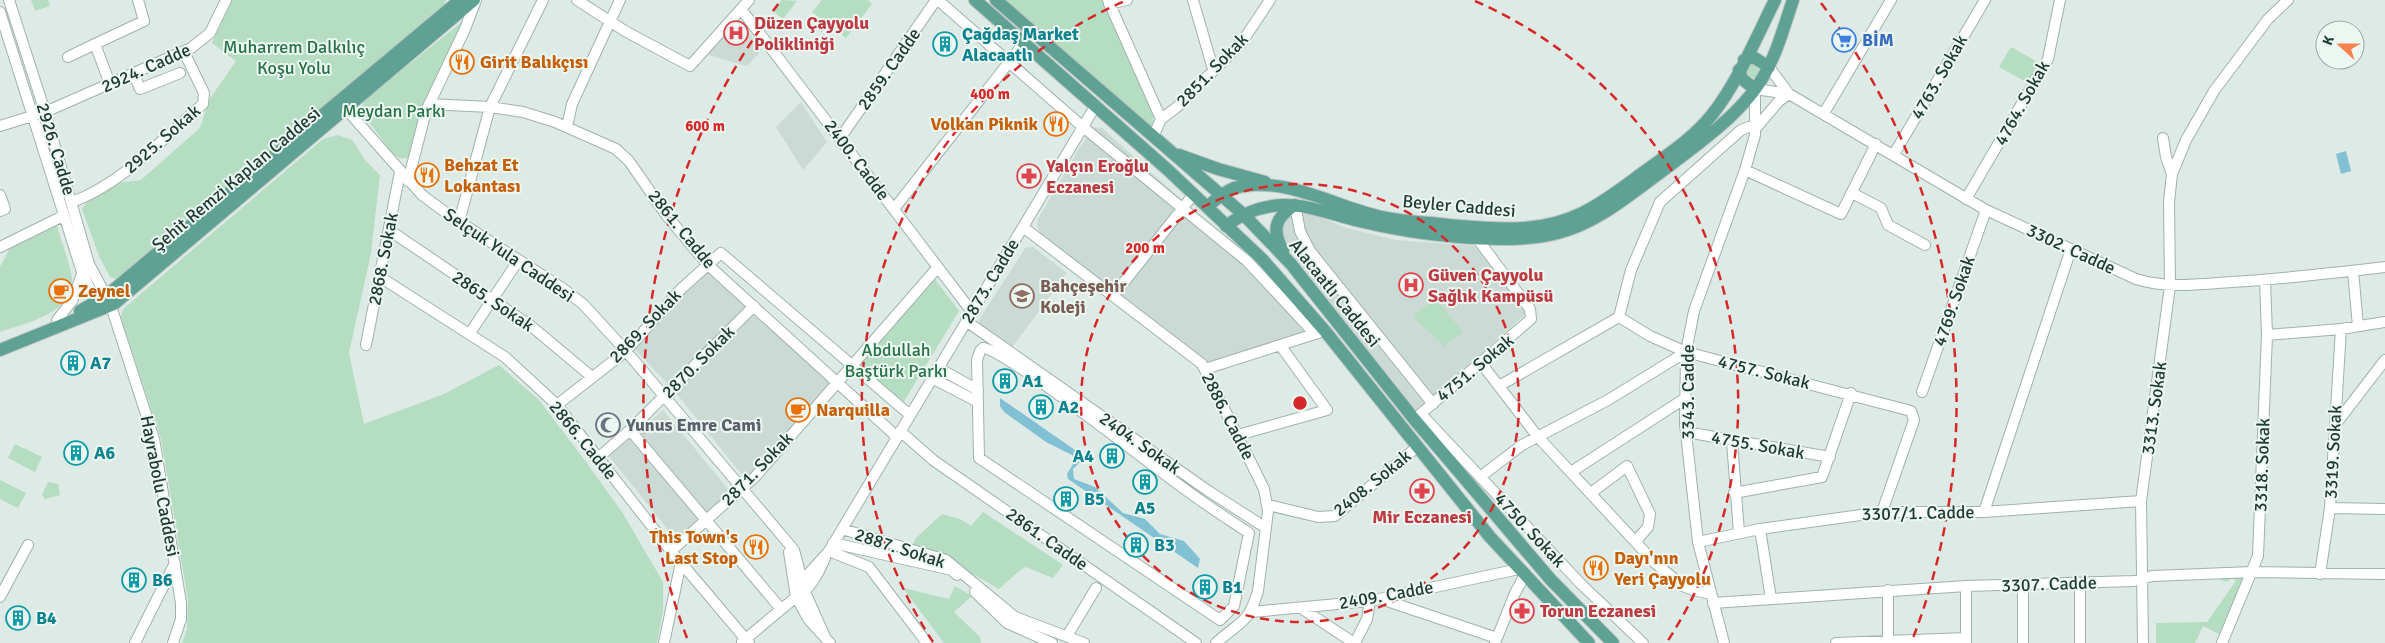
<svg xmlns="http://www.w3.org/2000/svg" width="2385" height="643" font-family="Signika,sans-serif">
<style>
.built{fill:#cbdad4}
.green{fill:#b4ddc1}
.water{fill:#81c1d3}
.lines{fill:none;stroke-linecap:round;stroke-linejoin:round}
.minor-casing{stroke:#a0b2ac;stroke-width:12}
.major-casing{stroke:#bcc4c2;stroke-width:14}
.minor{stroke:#fff;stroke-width:10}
.major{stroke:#5fa294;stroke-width:12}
.ring{fill:none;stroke:#d62828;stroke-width:2.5;stroke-dasharray:9 6}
.labels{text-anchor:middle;stroke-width:4;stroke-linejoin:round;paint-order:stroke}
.health-label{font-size:18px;font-weight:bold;fill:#be3a42;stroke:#edf7f2;text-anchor:start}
.culture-label{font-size:18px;font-weight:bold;fill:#0d838f;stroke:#edf7f2;text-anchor:start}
.shop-label{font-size:18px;font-weight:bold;fill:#366cbe;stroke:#edf7f2;text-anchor:start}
.park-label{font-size:18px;fill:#277248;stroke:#edf7f2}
.food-label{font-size:18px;font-weight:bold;fill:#c56008;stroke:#edf7f2;text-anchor:start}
.street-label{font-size:18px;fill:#1e3a34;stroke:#edf7f2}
.education-label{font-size:18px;font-weight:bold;fill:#785e54;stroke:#edf7f2;text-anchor:start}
.worship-label{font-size:18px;font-weight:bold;fill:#5b616d;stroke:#edf7f2;text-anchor:start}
.centre{fill:#d62828;stroke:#edf7f2;stroke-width:2.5}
.ring-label{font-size:15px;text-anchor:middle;font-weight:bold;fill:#d62828;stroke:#edf7f2;stroke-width:4;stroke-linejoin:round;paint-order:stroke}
</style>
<rect width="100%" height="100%" fill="#ddeae5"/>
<!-- built -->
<path class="built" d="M 737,17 L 762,50 L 747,66 L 705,54 Z
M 801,102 L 827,142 L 803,170 L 776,127 Z
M 1095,127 L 1102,128 L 1287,295 L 1311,332 L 1205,363 L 1040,233 L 1037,226 L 1038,219 L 1081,145 Z
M 1311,213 L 1343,227 L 1395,240 L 1475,246 L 1527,313 L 1416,411 L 1295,257 L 1283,235 L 1283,224 L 1290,216 Z
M 1026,247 L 1033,247 L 1067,273 L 1011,349 L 981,328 L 979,320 Z
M 706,270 L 830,380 L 831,389 L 747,481 L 676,393 L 633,347 Z
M 663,410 L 733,495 L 677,541 L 609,456 Z"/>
<!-- green -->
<path class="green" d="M 31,0 L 48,0 L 50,6 L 35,11 Z
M 232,0 L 446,0 L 442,8 L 118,279 L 110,277 L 99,256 L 82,209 L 86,203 L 116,183 L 141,180 L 200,128 L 209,100 L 236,61 L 212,43 Z
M 782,0 L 797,1 L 783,19 L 773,11 Z
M 822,0 L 868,0 L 872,4 L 846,38 L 812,12 Z
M 1004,0 L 1104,0 L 1154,115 L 1152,127 Z
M 468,17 L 412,156 C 404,160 400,159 393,154 L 363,114 L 362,106 L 366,99 Z
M 2011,47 L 2041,64 L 2030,84 L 1999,67 Z
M1745 71a7 7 0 1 1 14 0a7 7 0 1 1-14 0Z
M 337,135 L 352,140 L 366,161 L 380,175 L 371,253 L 349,353 L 364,424 L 444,394 L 499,365 L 539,400 L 586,462 L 622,512 L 663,582 L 663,610 L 657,643 L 182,643 L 187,629 L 188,600 L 161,439 L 121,318 L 123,309 L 323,139 Z
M 57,226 C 60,237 73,273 72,282 C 69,315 25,323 0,332 L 0,267 L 11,246 Z
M 934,278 L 959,311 L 903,403 L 857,363 Z
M 1435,298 L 1463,332 L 1444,346 L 1413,317 Z
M 15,444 L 42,457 L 35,472 L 8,458 Z
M 0,480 L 26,493 L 18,508 L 0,499 Z
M 48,482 L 58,484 L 60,495 L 45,499 L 42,495 Z
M 983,512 L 1063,565 L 1053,578 L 1026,567 L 1019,571 L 999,589 L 966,570 L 908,554 L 916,538 L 942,514 L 960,519 L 971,526 Z
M 2242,575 L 2246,579 L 2221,635 L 2203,626 L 2195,643 L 2156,643 L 2156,623 L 2207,622 L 2236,581 L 2233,578 L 2226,582 L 2219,579 Z
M 955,586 L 972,596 L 954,612 L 980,637 L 981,643 L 944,643 L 903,588 L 949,599 Z"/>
<!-- water -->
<path class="water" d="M 2346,151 L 2351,171 L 2341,174 L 2336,154 Z
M 1000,398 L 1085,457 L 1073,469 L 1074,479 L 1095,487 L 1123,513 L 1145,519 L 1160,534 L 1184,541 L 1200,559 L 1198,568 L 1068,479 L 1067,474 L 1075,461 L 1072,455 L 1046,442 L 1004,412 L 1000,406 Z"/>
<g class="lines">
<!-- minor casing -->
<g class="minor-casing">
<path id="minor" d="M 9,0 L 45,112 L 89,264 L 106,296
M 577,0 L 625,31 L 690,66 L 749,0
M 938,0 L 1083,127 L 1247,261 L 1315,334
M 1108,0 L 1161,119
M 1193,0 L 1213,69
M 1109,4 L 1127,0
M 741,9 L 972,312
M 0,12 L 81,269 L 96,303
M 68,57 L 95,44
M 1769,67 L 1789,94
M 134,74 L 140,89 L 180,73
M 110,84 L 95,44 L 144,21 L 138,0
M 429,104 L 490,107 L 523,112 L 555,122 L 616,149 L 629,161 L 667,216 L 707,264 L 897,437
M 346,109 L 422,195 L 449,215 L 562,288 L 583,304 L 626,351 L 794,550 L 805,592 L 825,637
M 1824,113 L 1891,0
M 0,126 L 45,112 L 191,48 L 210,33 L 226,0
M 567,127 L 572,104 L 620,0
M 1756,128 L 1779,101 L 1789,94
M 841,137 L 936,0
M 1153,137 L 1161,119 L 1177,107 L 1242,42 L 1270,0
M 2163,138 L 2166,157 L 2172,174
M 1894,154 L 1985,0
M 1745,170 L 1841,214 L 1876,144
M 408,181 L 426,111 L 465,29 L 476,0
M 1852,193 L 1881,208 L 1888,225 L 1925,245
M 0,195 L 5,209 L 0,211
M 1966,199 L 2048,59 L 2060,0
M 72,202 C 123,183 162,139 203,104 L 204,93 L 184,52
M 1295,205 L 1300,231 L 1310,251 L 1433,404
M 894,209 L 1024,43
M 459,222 L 490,107 L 543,0
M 1023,227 L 1202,364 L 1264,489 L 1268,511 L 1258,591 C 1248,625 1240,621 1216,643
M 389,230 L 531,326 L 592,377
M 0,247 L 63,216
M 2353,271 L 2358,326
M 380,277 L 505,357 L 557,405 L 671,551 L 749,643
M 1113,296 L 1193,195
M 111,306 L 154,439 L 181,603 L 181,619 L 173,643
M 1619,317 L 1650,336 L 1686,352 L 1911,411 L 1914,420 L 1882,512
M 57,320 L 72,301 L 82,274
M 966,321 L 1207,490 L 1266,528
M 470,333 L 518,261
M 2267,335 L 2341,329 L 2385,322
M 366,345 L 400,172
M 983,348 C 1005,349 1156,469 1186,490 C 1206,505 1228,519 1249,533 L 1234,606 L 1220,620 L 979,458 L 977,360 L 980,351 Z
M 1481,363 L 1538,437 L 1655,563 L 1683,586 L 1693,590 L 1711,594
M 938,368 L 978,390
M 1205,369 L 1318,333
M 932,378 L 978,402
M 1499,386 L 1619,317 L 1631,270 L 1660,202 L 1741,130 L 1749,127 L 1756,128
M 1922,392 L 1986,210
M 557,405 L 626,351 L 681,289 L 721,253 L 910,415
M 1421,414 L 1581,584 L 1643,643
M 1417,417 L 1531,319 L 1530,309 L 1476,237
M 2335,425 L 2385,360
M 630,430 L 781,609
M 900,431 L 933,460 L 1196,643
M 1686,432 L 1830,457
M 1238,435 L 1327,410 L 1280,345
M 1732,441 L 1739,533
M 598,458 L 630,430 L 754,306
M 1571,472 L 1684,399
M 1480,477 L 1522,445 L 1608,400 L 1686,352
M 1591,493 L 1627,466 L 1650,514 L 1648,527 L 1636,541
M 1734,493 L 1822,477 L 1851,393
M 1268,505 L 1318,517 L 1335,516 L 1417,447
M 2330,508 L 2385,509
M 1984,512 L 2071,249
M 842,529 L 946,560 L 1015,617 L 1084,643
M 1760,529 L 1771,599
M 1698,542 L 1760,529 L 1882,512 L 1984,512 L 2141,501
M 833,543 L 952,570 L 957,575
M 671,551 L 755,477 L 938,267
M 829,551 L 869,567 L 927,643
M 789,552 L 796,597 L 809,620 L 830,643
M 2320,574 L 2330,508 L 2341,329
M 2080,583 L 2080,643
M 1888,590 L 1888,643
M 975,592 L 1007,623 L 1052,643
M 0,597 L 28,545
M 796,597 L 802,581 L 829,551 L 1096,105
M 1384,600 L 1497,638 L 1495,643
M 1713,603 L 1966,586 L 2134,581 L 2152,576 L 2252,572 L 2385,574
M 1301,608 L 1354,643
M 1252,612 L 1370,601 L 1519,569
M 1067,636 L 1096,588
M 1497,638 L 1515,593 L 1525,575
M 742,642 L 796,597 C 811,589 818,574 825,558
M 135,643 L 175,563
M 664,643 L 681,562
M 1355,643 L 1367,619 L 1370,601
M 1724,643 L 1698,542 L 1685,424 L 1686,352 L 1694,311 L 1745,170 L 1755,135 L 1755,89 L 1789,94 L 1986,210 L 2136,279 C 2168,289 2199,284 2232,282 C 2283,279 2334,273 2385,267
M 1836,643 L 1966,638
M 1966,643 L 1966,586
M 2023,643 L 2023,584
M 2143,643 L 2141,501 L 2170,286 L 2169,202 L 2172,174 L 2186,140 L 2214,91 L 2268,19 L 2288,0
M 2222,643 L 2258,556 L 2267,335 L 2265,280"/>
</g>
<!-- major casing -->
<g class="major-casing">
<path id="major" d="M 975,0 L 1168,170 L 1262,259 L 1325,331 L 1490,537 L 1589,643
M 996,0 L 1243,214 L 1291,264 L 1414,419 L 1551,580 L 1613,643
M 1744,60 L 1753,57 L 1769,67
M 1739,70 L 1742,79 L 1755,89
M 1179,155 L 1218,169 L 1265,182
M 1207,207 C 1215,200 1224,192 1234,188 C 1281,175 1330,204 1374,215 C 1398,222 1424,222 1449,225 C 1494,229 1540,234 1582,213 C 1605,202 1627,184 1648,169 C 1670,153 1694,137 1711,116 C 1738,82 1756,38 1775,0
M 1226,226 C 1243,213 1261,206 1282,205 C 1308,204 1334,215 1359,221 C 1412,234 1505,247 1558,233 C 1597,223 1628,196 1661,172 C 1694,147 1742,114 1763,77 C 1777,54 1784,26 1793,0
M 1283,251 C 1272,230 1274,218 1295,205
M 80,311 L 106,296 L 460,0
M 0,350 L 114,304 L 474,0"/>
</g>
<!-- minor -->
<use href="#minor" class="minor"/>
<!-- major -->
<use href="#major" class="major"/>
</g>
<!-- distance rings -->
<g class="ring">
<circle cx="1300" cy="403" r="219"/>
<path d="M933 642A438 438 0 0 1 1125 1M1475 1A438 438 0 0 1 1667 642"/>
<path d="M687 638A657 657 0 0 1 779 3M1821 3A657 657 0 0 1 1913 638"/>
</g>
<!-- icons -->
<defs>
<g id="hospital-ring" transform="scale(1.25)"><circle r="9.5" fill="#edf7f2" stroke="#e0444e" stroke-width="1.5"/><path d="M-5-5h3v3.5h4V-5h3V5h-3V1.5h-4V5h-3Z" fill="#e0444e"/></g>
<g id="supermarket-ring" transform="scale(1.25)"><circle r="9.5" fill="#edf7f2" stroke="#3f7fe0" stroke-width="1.5"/><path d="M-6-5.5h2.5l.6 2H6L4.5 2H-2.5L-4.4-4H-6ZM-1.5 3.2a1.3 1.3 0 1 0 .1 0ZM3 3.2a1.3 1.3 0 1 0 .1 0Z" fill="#3f7fe0"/></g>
<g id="building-ring" transform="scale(1.25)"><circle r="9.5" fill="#edf7f2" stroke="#0f9aa8" stroke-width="1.5"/><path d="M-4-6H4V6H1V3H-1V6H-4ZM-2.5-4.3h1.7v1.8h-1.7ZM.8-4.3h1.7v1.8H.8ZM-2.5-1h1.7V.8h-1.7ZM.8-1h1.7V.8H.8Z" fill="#0f9aa8"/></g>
<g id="restaurant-ring" transform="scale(1.25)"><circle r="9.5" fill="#edf7f2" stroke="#e8710a" stroke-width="1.5"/><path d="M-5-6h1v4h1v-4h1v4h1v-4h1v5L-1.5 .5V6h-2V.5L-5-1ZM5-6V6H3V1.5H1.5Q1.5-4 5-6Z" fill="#e8710a"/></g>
<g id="pharmacy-ring" transform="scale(1.25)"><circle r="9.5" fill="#edf7f2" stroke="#e0444e" stroke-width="1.5"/><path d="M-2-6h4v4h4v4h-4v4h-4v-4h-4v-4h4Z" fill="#e0444e"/></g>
<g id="cafe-ring" transform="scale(1.25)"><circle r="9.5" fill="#edf7f2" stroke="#e8710a" stroke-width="1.5"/><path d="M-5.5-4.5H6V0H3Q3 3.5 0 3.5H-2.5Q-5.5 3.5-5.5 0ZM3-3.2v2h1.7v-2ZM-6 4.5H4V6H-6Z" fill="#e8710a"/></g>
<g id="school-ring" transform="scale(1.25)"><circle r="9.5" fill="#edf7f2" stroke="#8d6e63" stroke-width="1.5"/><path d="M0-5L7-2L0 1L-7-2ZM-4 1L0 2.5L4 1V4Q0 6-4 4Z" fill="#8d6e63"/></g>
<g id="mosque-ring" transform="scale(1.25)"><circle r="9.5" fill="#edf7f2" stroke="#6b7280" stroke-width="1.5"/><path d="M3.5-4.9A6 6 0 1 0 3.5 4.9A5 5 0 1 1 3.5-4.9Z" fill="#6b7280"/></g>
</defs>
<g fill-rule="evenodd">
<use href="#hospital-ring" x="736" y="33"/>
<use href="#supermarket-ring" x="1844" y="40"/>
<use href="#building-ring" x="945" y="44"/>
<use href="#restaurant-ring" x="462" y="62"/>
<use href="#restaurant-ring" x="1056" y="124"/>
<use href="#restaurant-ring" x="427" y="175"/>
<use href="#pharmacy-ring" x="1029" y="176"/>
<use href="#hospital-ring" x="1411" y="285"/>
<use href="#cafe-ring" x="61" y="291"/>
<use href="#school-ring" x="1022" y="296"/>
<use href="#building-ring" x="73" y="363"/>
<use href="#building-ring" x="1005" y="381"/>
<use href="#building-ring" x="1041" y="407"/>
<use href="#cafe-ring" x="798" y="410"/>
<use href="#mosque-ring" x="608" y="425"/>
<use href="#building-ring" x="76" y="453"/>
<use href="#building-ring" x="1112" y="456"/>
<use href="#building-ring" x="1145" y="482"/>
<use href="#pharmacy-ring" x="1422" y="491"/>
<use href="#building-ring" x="1066" y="499"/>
<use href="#building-ring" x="1136" y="545"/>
<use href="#restaurant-ring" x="756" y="547"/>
<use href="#restaurant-ring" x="1596" y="568"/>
<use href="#building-ring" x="134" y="580"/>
<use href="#building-ring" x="1205" y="587"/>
<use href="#pharmacy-ring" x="1522" y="611"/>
<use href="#building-ring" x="18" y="618"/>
</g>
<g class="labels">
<!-- health labels -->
<g class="health-label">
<text x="754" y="29">Düzen Çayyolu<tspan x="754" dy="21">Polikliniği</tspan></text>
<text x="1046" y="172">Yalçın Eroğlu<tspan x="1046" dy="21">Eczanesi</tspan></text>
<text x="1428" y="281">Güven Çayyolu<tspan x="1428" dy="21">Sağlık Kampüsü</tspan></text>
<text x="1422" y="523" text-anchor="middle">Mir Eczanesi</text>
<text x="1540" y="617">Torun Eczanesi</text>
</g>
<!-- culture labels -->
<g class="culture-label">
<text x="962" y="40">Çağdaş Market<tspan x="962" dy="21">Alacaatlı</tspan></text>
<text x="90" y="369">A7</text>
<text x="1022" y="387">A1</text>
<text x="1058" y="413">A2</text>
<text x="94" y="459">A6</text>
<text x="1094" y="462" text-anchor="end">A4</text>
<text x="1084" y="505">B5</text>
<text x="1145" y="514" text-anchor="middle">A5</text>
<text x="1154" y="551">B3</text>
<text x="152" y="586">B6</text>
<text x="1222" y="593">B1</text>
<text x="36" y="624">B4</text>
</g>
<!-- shop labels -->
<g class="shop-label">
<text x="1862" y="46">BİM</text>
</g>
<!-- park labels -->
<g class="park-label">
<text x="294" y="53">Muharrem Dalkılıç<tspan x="294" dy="21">Koşu Yolu</tspan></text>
<text x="394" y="117">Meydan Parkı</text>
<text x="896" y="356">Abdullah<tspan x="896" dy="21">Baştürk Parkı</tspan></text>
</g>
<!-- food labels -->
<g class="food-label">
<text x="480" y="68">Girit Balıkçısı</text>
<text x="1038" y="130" text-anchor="end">Volkan Piknik</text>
<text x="444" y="171">Behzat Et<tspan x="444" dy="21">Lokantası</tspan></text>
<text x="78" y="297">Zeynel</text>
<text x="816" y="416">Narquilla</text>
<text x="738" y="543" text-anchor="end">This Town's<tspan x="738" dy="21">Last Stop</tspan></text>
<text x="1614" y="564">Dayı'nın<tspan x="1614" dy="21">Yeri Çayyolu</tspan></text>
</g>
<!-- street labels -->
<g class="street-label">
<text transform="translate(146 68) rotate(-24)" y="6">2924. Cadde</text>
<text transform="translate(889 69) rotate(-55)" y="6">2859. Cadde</text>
<text transform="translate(1212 70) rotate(-46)" y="6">2851. Sokak</text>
<text transform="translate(1939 77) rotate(-60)" y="6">4763. Sokak</text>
<text transform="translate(2022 103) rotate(-61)" y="6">4764. Sokak</text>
<text transform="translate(162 139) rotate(-41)" y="6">2925. Sokak</text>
<text transform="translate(56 149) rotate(73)" y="6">2926. Cadde</text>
<text transform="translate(857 160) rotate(53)" y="6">2400. Cadde</text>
<text transform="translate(236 179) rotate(-40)" y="6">Şehit Remzi Kaplan Caddesi</text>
<text transform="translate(1459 206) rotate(5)" y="6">Beyler Caddesi</text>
<text transform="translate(682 229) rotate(51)" y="6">2861. Cadde</text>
<text transform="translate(2071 249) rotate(25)" y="6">3302. Cadde</text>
<text transform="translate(509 255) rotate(34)" y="6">Selçuk Yula Caddesi</text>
<text transform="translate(383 259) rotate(-79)" y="6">2868. Sokak</text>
<text transform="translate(990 281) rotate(-59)" y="6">2873. Cadde</text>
<text transform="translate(1335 293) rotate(51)" y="6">Alacaatlı Caddesi</text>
<text transform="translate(493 301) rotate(34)" y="6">2865. Sokak</text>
<text transform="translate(1954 301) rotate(-71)" y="6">4769. Sokak</text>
<text transform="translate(645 326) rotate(-46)" y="6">2869. Sokak</text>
<text transform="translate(698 362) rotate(-45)" y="6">2870. Sokak</text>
<text transform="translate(1475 368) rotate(-40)" y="6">4751. Sokak</text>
<text transform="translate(1764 372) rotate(14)" y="6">4757. Sokak</text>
<text transform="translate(1688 392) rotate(-90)" y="6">3343. Cadde</text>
<text transform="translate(2154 408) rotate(-82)" y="6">3313. Sokak</text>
<text transform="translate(1228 416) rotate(63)" y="6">2886. Cadde</text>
<text transform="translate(583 440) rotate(51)" y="6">2866. Cadde</text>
<text transform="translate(1140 443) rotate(35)" y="6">2404. Sokak</text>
<text transform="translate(1758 445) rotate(10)" y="6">4755. Sokak</text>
<text transform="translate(2333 452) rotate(-87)" y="6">3319. Sokak</text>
<text transform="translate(2262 465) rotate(-88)" y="6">3318. Sokak</text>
<text transform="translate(757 469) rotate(-46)" y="6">2871. Sokak</text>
<text transform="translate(1372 483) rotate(-39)" y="6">2408. Sokak</text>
<text transform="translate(160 486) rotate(79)" y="6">Hayrabolu Caddesi</text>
<text transform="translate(1918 513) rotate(-1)" y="6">3307/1. Cadde</text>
<text transform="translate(1530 530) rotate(47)" y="6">4750. Sokak</text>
<text transform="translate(1047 539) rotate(35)" y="6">2861. Cadde</text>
<text transform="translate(900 548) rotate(18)" y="6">2887. Sokak</text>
<text transform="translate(2049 584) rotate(-2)" y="6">3307. Cadde</text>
<text transform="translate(1386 595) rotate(-10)" y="6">2409. Cadde</text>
</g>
<!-- education labels -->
<g class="education-label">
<text x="1040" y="292">Bahçeşehir<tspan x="1040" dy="21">Koleji</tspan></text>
</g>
<!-- worship labels -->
<g class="worship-label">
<text x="626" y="431">Yunus Emre Cami</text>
</g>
</g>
<circle cx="1300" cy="403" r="8" class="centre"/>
<g class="ring-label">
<text x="990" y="99">400 m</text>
<text x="705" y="131">600 m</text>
<text x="1145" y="253">200 m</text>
</g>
<!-- north arrow -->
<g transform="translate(2340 45) rotate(291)"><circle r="24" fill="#edf7f2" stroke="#9aaba6"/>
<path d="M0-4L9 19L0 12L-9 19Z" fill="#f8814d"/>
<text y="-8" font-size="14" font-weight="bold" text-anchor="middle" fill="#1e3a34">K</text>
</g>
</svg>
